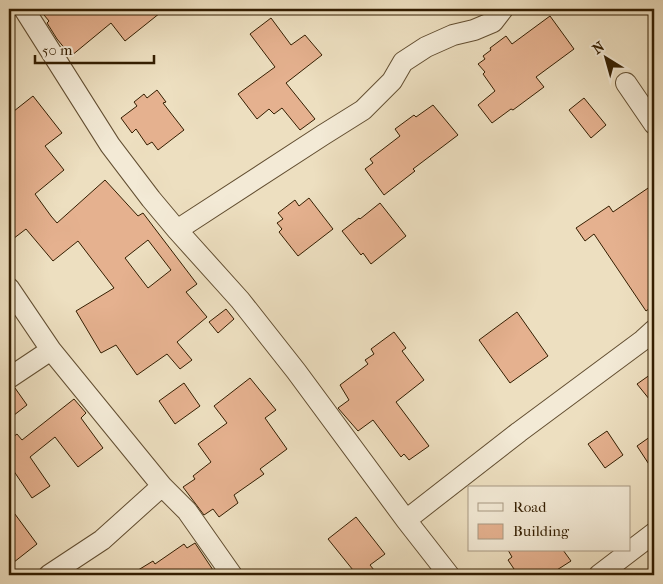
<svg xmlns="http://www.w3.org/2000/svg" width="663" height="584" font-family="'IM FELL French Canon',serif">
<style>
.building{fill:#e5b18f;stroke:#341e01;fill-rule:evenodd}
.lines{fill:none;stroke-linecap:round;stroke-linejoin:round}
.minor-casing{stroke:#624e31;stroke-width:22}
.minor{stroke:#f3ead6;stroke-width:20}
</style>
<rect width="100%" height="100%" fill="#eddfc0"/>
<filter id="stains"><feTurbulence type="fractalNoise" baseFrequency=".004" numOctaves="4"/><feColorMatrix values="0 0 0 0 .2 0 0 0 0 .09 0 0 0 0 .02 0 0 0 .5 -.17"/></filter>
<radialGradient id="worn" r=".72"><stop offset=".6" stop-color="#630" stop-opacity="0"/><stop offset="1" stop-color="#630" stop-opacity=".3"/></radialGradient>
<!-- building -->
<path class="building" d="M 39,9 L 165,9 L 125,41 L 111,23 L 71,56 L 57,39 L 47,23 L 49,21 Z
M 550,16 L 574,49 L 536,77 L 544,87 L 513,110 L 511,109 L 492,123 L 478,105 L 495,91 L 483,74 L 485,72 L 478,64 L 485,59 L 483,56 L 491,50 L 490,48 L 506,36 L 512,44 Z
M 271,18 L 291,45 L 305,35 L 322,55 L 286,83 L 315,119 L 300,130 L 282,108 L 274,114 L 269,109 L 257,119 L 238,94 L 275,67 L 250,34 Z
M 157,90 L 166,102 L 163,103 L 184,130 L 158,150 L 152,142 L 147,145 L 136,129 L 132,133 L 121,118 L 137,106 L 134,102 L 144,94 L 147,98 Z
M 33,96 L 62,133 L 45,146 L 64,170 L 35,194 L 51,216 L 57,223 L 105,180 L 138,216 L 143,213 L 197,284 L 186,292 L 207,317 L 177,342 L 192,360 L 180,369 L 167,354 L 137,375 L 116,345 L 101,353 L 76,311 L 114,288 L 78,241 L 53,261 L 26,229 L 9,242 L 9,115 ZM 148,240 L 171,270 L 148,288 L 125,258 Z
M 584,98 L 606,125 L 591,138 L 569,110 Z
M 433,105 L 458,135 L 413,169 L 415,171 L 384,195 L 365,169 L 373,163 L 370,159 L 400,136 L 395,129 L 414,115 L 416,117 Z
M 654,184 L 654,305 L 646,311 L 594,234 L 585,241 L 576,228 L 609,206 L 613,212 Z
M 309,198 L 333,229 L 298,256 L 279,232 L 282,229 L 277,223 L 283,219 L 278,213 L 295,200 L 299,206 Z
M 380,203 L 406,236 L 371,264 L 363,253 L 361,255 L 342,231 L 359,218 L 360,219 Z
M 226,309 L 234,319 L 218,333 L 209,322 Z
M 517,312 L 548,356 L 510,383 L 479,340 Z
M 394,332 L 406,348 L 402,351 L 424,380 L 396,402 L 429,446 L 409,460 L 404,454 L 401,457 L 373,420 L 358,431 L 338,408 L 349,400 L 340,385 L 368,364 L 365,360 L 374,354 L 371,349 Z
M 654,372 L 654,405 L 637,384 Z
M 250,378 L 276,410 L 265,418 L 287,449 L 260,469 L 264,474 L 234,495 L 238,503 L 219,517 L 213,509 L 204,515 L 183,487 L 195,479 L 193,476 L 211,462 L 198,444 L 227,423 L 214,406 Z
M 184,383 L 200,406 L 175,424 L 159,401 Z
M 15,388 L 27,405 L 9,419 L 9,390 Z
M 74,399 L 86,413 L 81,418 L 103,448 L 78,467 L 55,437 L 30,457 L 50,486 L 32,498 L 9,464 L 9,440 L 17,434 L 22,440 Z
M 607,431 L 623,455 L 605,468 L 588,444 Z
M 654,434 L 654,472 L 637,446 Z
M 9,506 L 37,544 L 9,566 Z
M 356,517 L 385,554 L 370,565 L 378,575 L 357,575 L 328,539 Z
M 195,543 L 213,570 L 206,575 L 130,575 L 153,561 L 155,564 L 184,544 L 187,548 Z
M 508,550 L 563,550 L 571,561 L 549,575 L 518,575 L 508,560 L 512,557 Z"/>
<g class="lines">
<!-- minor casing -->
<g class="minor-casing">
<path id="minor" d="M 24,9 L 110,145 L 151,199 L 177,230 L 240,300 L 296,371 L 406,520 L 449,575
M 626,83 L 654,124
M 177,230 L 323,135 L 363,110 L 392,81 L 403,62 L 426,47 L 453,35 L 474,30 L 493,22 L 503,9
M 9,288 L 51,350 L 162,486 L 187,511 L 232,575
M 9,378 L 51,350
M 406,520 L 519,432 L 643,340 L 654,330
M 49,575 L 102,540 L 162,486
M 599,575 L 654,533"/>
</g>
<!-- minor -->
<use href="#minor" class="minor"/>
</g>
<!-- margin -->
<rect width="663" height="584" fill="none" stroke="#eddfc0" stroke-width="30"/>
<rect x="10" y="10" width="643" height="564" fill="none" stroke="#341e01" stroke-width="2.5"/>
<rect x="15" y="15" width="633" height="554" fill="none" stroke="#341e01"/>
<!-- legend -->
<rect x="468" y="486" width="162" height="65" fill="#f3ead6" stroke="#a79881"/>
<rect x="478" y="503" width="25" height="8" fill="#f3ead6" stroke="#a79881"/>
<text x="513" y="512" font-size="15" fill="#341e01">Road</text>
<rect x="478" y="524" width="25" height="15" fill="#e5b18f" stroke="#a79881"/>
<text x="513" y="536" font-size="15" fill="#341e01">Building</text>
<!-- north arrow -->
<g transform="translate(606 58) rotate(323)" stroke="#f3ead6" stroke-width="4" paint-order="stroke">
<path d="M0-4L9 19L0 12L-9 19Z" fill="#341e01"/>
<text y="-8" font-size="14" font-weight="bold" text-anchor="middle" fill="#341e01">N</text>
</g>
<!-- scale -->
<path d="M35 55v8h119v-8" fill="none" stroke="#341e01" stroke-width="2.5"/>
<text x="42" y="55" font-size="15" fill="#341e01" stroke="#f3ead6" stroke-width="4" paint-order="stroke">50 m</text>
<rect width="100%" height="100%" filter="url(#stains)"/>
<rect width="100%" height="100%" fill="url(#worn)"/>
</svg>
